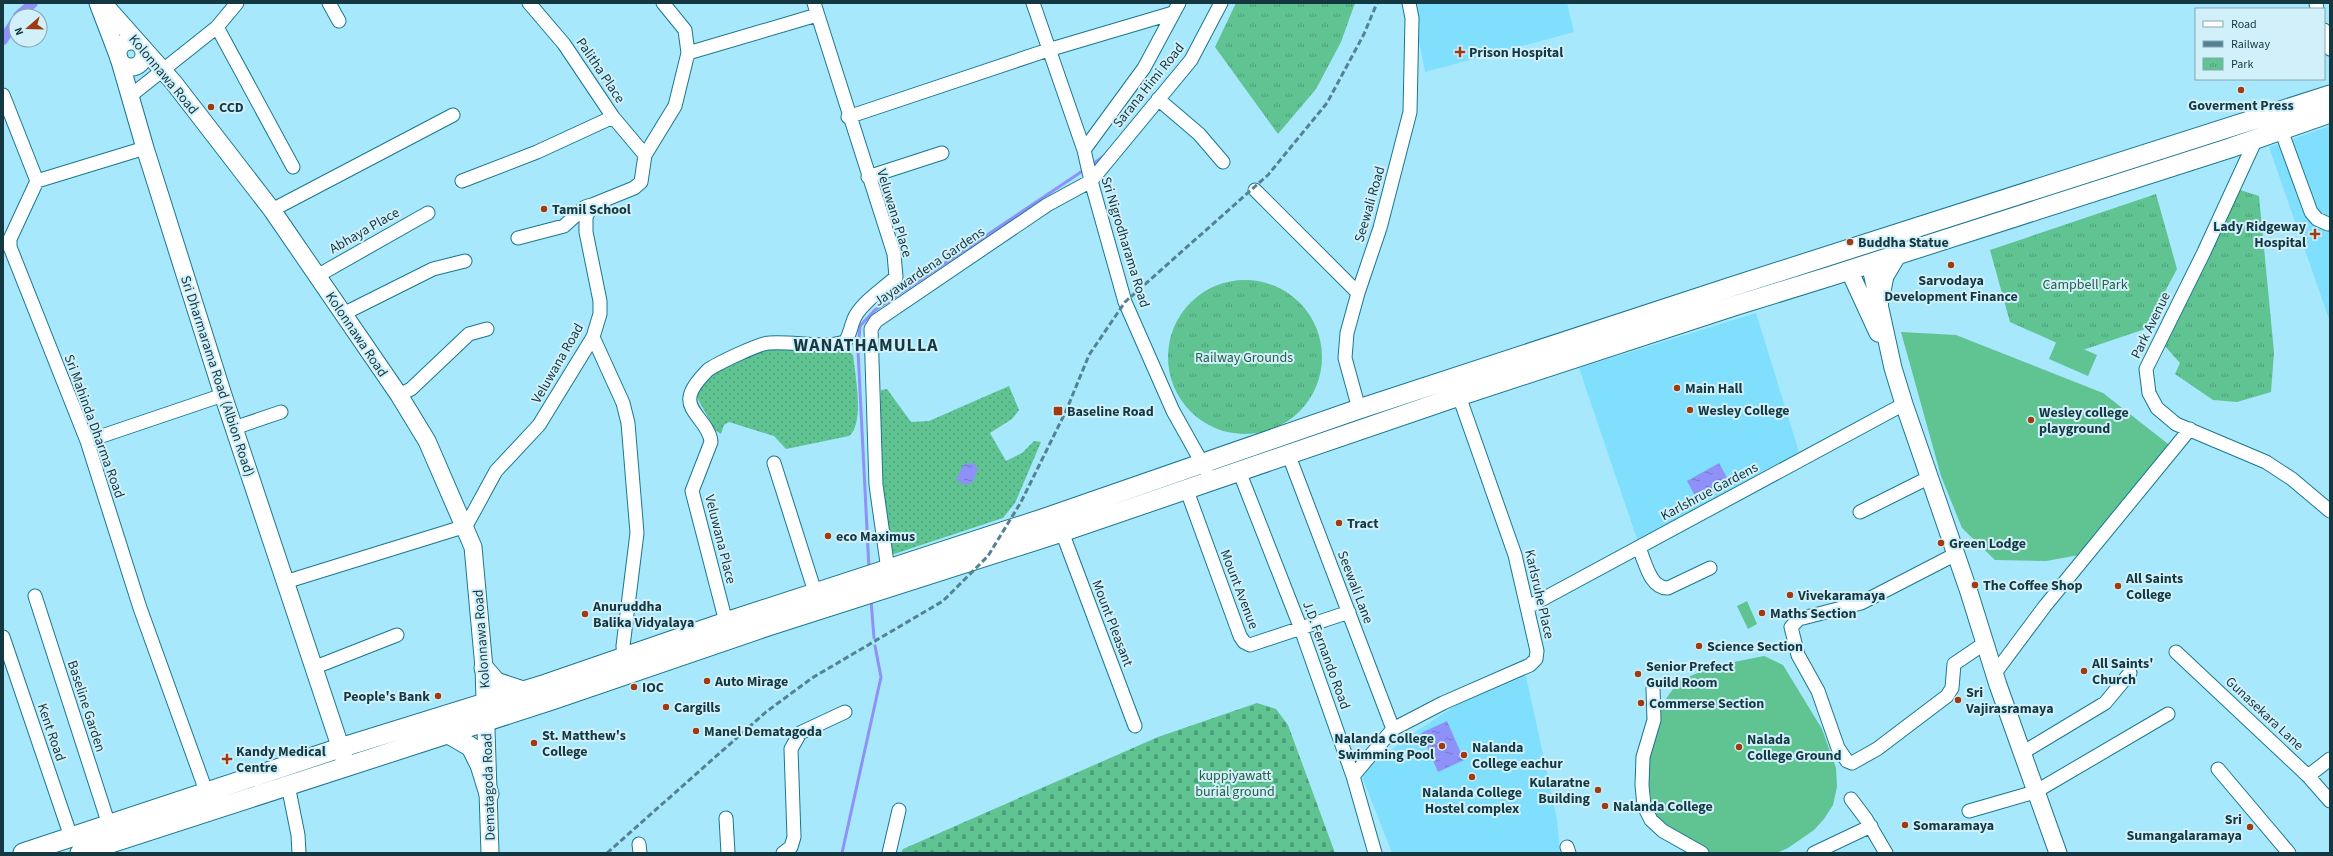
<svg xmlns="http://www.w3.org/2000/svg" width="2333" height="856" font-family="'Source Sans 3',sans-serif">
<style>
.built{fill:#80dffd}
.grass{fill:url(#grass-dots)}
.cemetery{fill:url(#cemetery-stones)}
.park{fill:url(#park-tufts)}
.pitch{fill:#5fc392}
.water{fill:url(#water-ripples)}
.lines{fill:none;stroke-linecap:round;stroke-linejoin:round}
.stream{stroke:#8e92f8;stroke-width:3}
.canal{stroke:#8e92f8;stroke-width:10}
.minor-casing{stroke:#1a778f;stroke-width:15}
.major-casing{stroke:#1a778f;stroke-width:19}
.highway-casing{stroke:#1a778f;stroke-width:21}
.minor{stroke:#fff;stroke-width:13}
.major{stroke:#fff;stroke-width:17}
.highway{stroke:#fff;stroke-width:19}
.rail{stroke:#538392;stroke-width:3;stroke-dasharray:6 3;stroke-linecap:butt}
.poi-dot{fill:#a03b0f;stroke:#d1f0fa;stroke-width:1.5}
.labels{text-anchor:middle;stroke-width:4;stroke-linejoin:round;paint-order:stroke}
.poi-label{font-size:14px;font-weight:bold;fill:#143842;stroke:#d1f0fa;text-anchor:start}
.street-label{font-size:14px;fill:#143842;stroke:#d1f0fa}
.park-label{font-size:14px;fill:#2a5e45;stroke:#d1f0fa}
.district-label{font-size:18px;font-weight:bold;letter-spacing:1px;fill:#143842;stroke:#d1f0fa}
</style>
<defs>
<pattern id="grass-dots" width="8" height="8" patternUnits="userSpaceOnUse"><rect width="8" height="8" fill="#5fc392"/><path d="M2 2h.1M6 6h.1" fill="none" stroke="#4d9f79" stroke-width="1.8" stroke-linecap="round"/></pattern>
<pattern id="cemetery-stones" width="16" height="16" patternUnits="userSpaceOnUse"><rect width="16" height="16" fill="#5fc392"/><path d="M2 7V4a2 2 0 0 1 4 0v3zM10 15v-3a2 2 0 0 1 4 0v3z" fill="#4d9f79"/></pattern>
<pattern id="park-tufts" width="24" height="20" patternUnits="userSpaceOnUse"><rect width="24" height="20" fill="#5fc392"/><path d="M3 7l-1-3M5 7V3M7 7l1-3M15 17l-1-3M17 17v-4M19 17l1-3" fill="none" stroke="#4d9f79"/></pattern>
<pattern id="water-ripples" width="26" height="14" patternUnits="userSpaceOnUse"><rect width="26" height="14" fill="#8e92f8"/><path d="M2 4q2-2 4 0t4 0M15 11q2-2 4 0t4 0" fill="none" stroke="#7378ca"/></pattern>
</defs>
<rect width="100%" height="100%" fill="#a7e8fd"/>
<!-- built -->
<path class="built" d="M 1416,3 L 1567,3 L 1574,32 L 1425,72 L 1416,26 Z
M 2330,126 L 2330,322 L 2269,147 Z
M 1756,313 L 1799,452 L 1638,542 L 1579,368 Z
M 1526,676 L 1557,819 L 1560,853 L 1392,853 L 1361,774 L 1409,736 L 1458,704 Z"/>
<!-- grass -->
<path class="grass" d="M 771,345 L 845,348 L 853,355 C 855,374 865,424 849,436 L 786,449 L 774,436 L 729,422 L 724,425 L 721,434 L 715,430 L 695,394 L 714,370 Z
M 1009,386 L 1019,410 L 1012,419 L 990,433 L 1006,461 L 1022,453 L 1034,441 L 1041,442 L 1015,503 L 1003,518 L 894,554 L 889,551 L 880,463 L 881,390 L 887,389 L 911,422 L 929,421 Z"/>
<!-- cemetery -->
<path class="cemetery" d="M 1257,703 L 1276,709 L 1288,725 L 1335,853 L 901,853 L 903,849 L 1158,737 Z"/>
<!-- park -->
<path class="park" d="M 1236,3 L 1355,3 L 1341,42 L 1316,89 L 1278,134 L 1215,47 Z
M 2237,189 L 2259,196 L 2274,352 L 2271,392 L 2237,402 L 2213,400 L 2175,374 L 2180,363 L 2163,344 Z
M 2156,194 L 2177,269 L 2145,329 L 2077,352 L 2010,322 L 1990,250 Z
M1168 357a77 77 0 1 1 154 0a77 77 0 1 1-154 0Z"/>
<!-- pitch -->
<path class="pitch" d="M 1901,332 L 1956,335 L 2103,393 L 2172,447 L 2085,554 L 2046,561 L 1995,560 L 1962,528 L 1941,476 Z
M 2058,338 L 2097,355 L 2088,376 L 2049,359 Z
M 1747,601 L 1757,624 L 1748,629 L 1737,606 Z
M 1764,656 L 1783,665 L 1822,729 L 1836,768 L 1837,787 L 1833,805 L 1824,819 L 1814,830 L 1788,848 L 1777,853 L 1709,853 L 1658,820 L 1653,810 L 1649,786 L 1648,756 L 1656,721 L 1665,700 L 1679,681 L 1714,666 Z"/>
<!-- water -->
<path class="water" d="M 973,463 L 978,469 L 973,482 L 965,485 L 956,480 L 964,464 Z
M 1719,463 L 1730,483 L 1698,501 L 1687,481 Z
M 1447,721 L 1464,760 L 1438,772 L 1421,733 Z"/>
<g class="lines">
<!-- stream -->
<path class="stream" d="M 1090,166 L 1104,156
M 869,569 L 858,351 L 860,326 L 875,310 L 1084,170
M 871,600 L 874,638
M 842,853 L 881,677 L 875,646"/>
<!-- canal -->
<path class="canal" d="M 18,16 L 33,3
M 3,40 L 16,20"/>
<!-- minor casing -->
<g class="minor-casing">
<path id="minor" d="M 329,3 L 339,21
M 529,3 L 564,44 L 613,117 L 645,155
M 1033,3 L 1084,150 L 1091,181 L 1125,302 L 1173,411 L 1206,470
M 2316,3 L 2317,9
M 217,27 L 293,167
M 2324,30 L 2330,49
M 688,53 L 817,15
M 3,95 L 37,181
M 129,97 L 217,27 L 237,3
M 1158,99 L 1199,134 L 1223,162
M 848,117 L 1048,50 L 1173,13
M 2281,130 L 2311,212 L 2317,219 L 2328,224
M 2256,139 L 2204,252 L 2146,369 L 2149,393 L 2157,408 L 2176,424 L 2266,462 L 2292,479 L 2330,511
M 145,148 L 37,181 L 10,239 L 10,247 L 87,441 L 140,608 L 206,791
M 1084,150 L 1144,68 L 1179,3
M 868,177 L 942,153
M 462,181 L 537,152 L 613,117
M 1255,190 L 1358,293
M 272,210 L 453,115
M 518,238 L 564,226 L 585,207 L 591,205
M 317,276 L 428,213
M 343,314 L 433,269 L 465,261
M 593,337 L 623,403 L 628,423 L 637,533 L 623,646 L 624,657
M 399,395 L 411,389 L 469,334 L 487,329
M 1359,409 L 1345,358 L 1347,333 L 1358,293 L 1380,228 L 1410,112 L 1412,18 L 1409,3
M 234,428 L 281,412
M 87,441 L 223,395
M 1289,456 L 1393,729
M 774,463 L 815,592
M 1239,471 L 1301,629 L 1353,776 L 1375,853
M 1186,488 L 1240,636 L 1244,642 L 1250,645 L 1349,612
M 1860,512 L 1930,477
M 1062,532 L 1135,726
M 1639,548 C 1645,561 1650,589 1668,588 L 1710,568
M 1956,554 L 1861,603 L 1799,619 L 1791,627 L 1798,655 L 1818,691 L 1838,748 L 1847,761 L 1852,763 L 1877,749 L 1947,696 L 1952,688 L 1954,664 L 1985,643
M 888,570 L 876,485 L 871,329 L 876,321 L 1047,205 L 1091,181 L 1191,60 L 1221,3
M 285,582 L 466,526 L 496,471 L 539,425 L 593,337 L 600,314 L 600,301 L 586,232 L 586,217 L 592,205 L 634,188 L 641,182 L 645,155 L 675,106 L 688,53 L 685,30 L 663,3
M 35,596 L 109,825
M 1528,607 L 1904,404
M 726,622 L 692,491 L 711,442 C 710,424 687,412 690,397 C 691,388 702,376 708,370 C 716,364 760,343 769,343 C 794,341 822,349 845,342 C 851,333 851,323 856,315 C 865,300 883,289 896,277 L 894,254 L 814,3
M 3,637 L 71,837
M 2176,652 L 2308,776 L 2330,801
M 313,668 L 397,635
M 1995,673 L 2045,606 L 2190,429
M 1653,688 L 1654,720 L 1643,757 L 1642,785 L 1644,806 L 1651,820 L 1663,831 L 1702,853
M 2022,753 L 2105,703 L 2130,673
M 2218,769 L 2289,853
M 1353,776 L 1393,729 L 1443,703 L 1530,665 L 1536,659 L 1537,651 L 1515,555 L 1459,396
M 2308,776 L 2330,759
M 288,785 L 298,835 L 299,853
M 1851,799 L 1866,819 L 1886,853
M 1969,811 L 2035,792 L 2168,714
M 726,818 L 728,853
M 639,844 L 640,853
M 1567,847 L 1569,853
M 783,853 L 791,847 L 794,837 L 791,749 L 800,733 L 845,712
M 889,853 L 899,810
M 1814,853 L 1871,826"/>
</g>
<!-- major casing -->
<g class="major-casing">
<path id="major" d="M 98,3 L 119,58 L 145,148 L 223,395 L 345,761
M 103,3 L 174,83 L 272,210 L 399,395 L 427,441 L 473,547 L 484,668 L 490,853
M118 54a13 13 0 1 1 26 0a13 13 0 1 1-26 0Z
M 1870,263 L 1893,368 L 1904,404 L 1969,592 L 1998,685 L 2058,853
M 1849,270 L 1878,333"/>
</g>
<!-- highway casing -->
<g class="highway-casing">
<path id="highway" d="M 1879,301 L 1884,276 L 1897,254
M 484,668 L 496,682 L 523,691
M 447,733 L 471,747 L 480,765 L 489,794
M 23,853 L 340,748 L 546,684 L 726,622 L 1045,518 L 1359,409 L 1731,287 L 2330,95
M 80,853 L 552,700 L 768,626 L 1062,532 L 1459,396 L 1734,306 L 1831,276 L 2230,148 L 2330,113"/>
</g>
<!-- minor -->
<use href="#minor" class="minor"/>
<!-- major -->
<use href="#major" class="major"/>
<!-- highway -->
<use href="#highway" class="highway"/>
<!-- rail -->
<path class="rail" d="M 607,853 L 766,712 L 812,678 L 943,601 L 988,556 L 1021,502 L 1066,411 L 1089,355 L 1125,302 L 1268,175 L 1327,103 L 1364,34 L 1377,3"/>
</g>
<!-- markers -->
<g class="poi-dot">
<path d="M1458 46h4v4h4v4h-4v4h-4v-4h-4v-4h4z"/>
<circle cx="2241" cy="90" r="4"/>
<circle cx="211" cy="107" r="4"/>
<circle cx="544" cy="209" r="4"/>
<path d="M2313 228h4v4h4v4h-4v4h-4v-4h-4v-4h4z"/>
<circle cx="1850" cy="242" r="4"/>
<circle cx="1951" cy="265" r="4"/>
<circle cx="1677" cy="388" r="4"/>
<circle cx="1690" cy="410" r="4"/>
<rect x="1053" y="406" width="10" height="10" rx="2"/>
<circle cx="2031" cy="420" r="4"/>
<circle cx="1339" cy="523" r="4"/>
<circle cx="828" cy="536" r="4"/>
<circle cx="1941" cy="543" r="4"/>
<circle cx="1975" cy="585" r="4"/>
<circle cx="2118" cy="586" r="4"/>
<circle cx="1790" cy="595" r="4"/>
<circle cx="1762" cy="613" r="4"/>
<circle cx="585" cy="614" r="4"/>
<circle cx="1699" cy="646" r="4"/>
<circle cx="2084" cy="671" r="4"/>
<circle cx="1638" cy="674" r="4"/>
<circle cx="707" cy="681" r="4"/>
<circle cx="634" cy="687" r="4"/>
<circle cx="438" cy="696" r="4"/>
<circle cx="1958" cy="700" r="4"/>
<circle cx="1641" cy="703" r="4"/>
<circle cx="666" cy="707" r="4"/>
<circle cx="696" cy="731" r="4"/>
<circle cx="534" cy="743" r="4"/>
<circle cx="1442" cy="746" r="4"/>
<circle cx="1739" cy="747" r="4"/>
<circle cx="1464" cy="755" r="4"/>
<path d="M225 753h4v4h4v4h-4v4h-4v-4h-4v-4h4z"/>
<circle cx="1472" cy="777" r="4"/>
<circle cx="1598" cy="790" r="4"/>
<circle cx="1605" cy="806" r="4"/>
<circle cx="1905" cy="825" r="4"/>
<circle cx="2250" cy="827" r="4"/>
</g>
<g class="labels">
<!-- poi labels -->
<g class="poi-label">
<text x="1469" y="57">Prison Hospital</text>
<text x="2241" y="110" text-anchor="middle">Goverment Press</text>
<text x="219" y="112">CCD</text>
<text x="552" y="214">Tamil School</text>
<text x="2306" y="231" text-anchor="end">Lady Ridgeway<tspan x="2306" dy="16">Hospital</tspan></text>
<text x="1858" y="247">Buddha Statue</text>
<text x="1951" y="285" text-anchor="middle">Sarvodaya<tspan x="1951" dy="16">Development Finance</tspan></text>
<text x="1685" y="393">Main Hall</text>
<text x="1698" y="415">Wesley College</text>
<text x="1067" y="416">Baseline Road</text>
<text x="2039" y="417">Wesley college<tspan x="2039" dy="16">playground</tspan></text>
<text x="1347" y="528">Tract</text>
<text x="836" y="541">eco Maximus</text>
<text x="1949" y="548">Green Lodge</text>
<text x="2126" y="583">All Saints<tspan x="2126" dy="16">College</tspan></text>
<text x="1983" y="590">The Coffee Shop</text>
<text x="1798" y="600">Vivekaramaya</text>
<text x="593" y="611">Anuruddha<tspan x="593" dy="16">Balika Vidyalaya</tspan></text>
<text x="1770" y="618">Maths Section</text>
<text x="1707" y="651">Science Section</text>
<text x="2092" y="668">All Saints'<tspan x="2092" dy="16">Church</tspan></text>
<text x="1646" y="671">Senior Prefect<tspan x="1646" dy="16">Guild Room</tspan></text>
<text x="715" y="686">Auto Mirage</text>
<text x="642" y="692">IOC</text>
<text x="1966" y="697">Sri<tspan x="1966" dy="16">Vajirasramaya</tspan></text>
<text x="430" y="701" text-anchor="end">People's Bank</text>
<text x="1649" y="708">Commerse Section</text>
<text x="674" y="712">Cargills</text>
<text x="704" y="736">Manel Dematagoda</text>
<text x="542" y="740">St. Matthew's<tspan x="542" dy="16">College</tspan></text>
<text x="1434" y="743" text-anchor="end">Nalanda College<tspan x="1434" dy="16">Swimming Pool</tspan></text>
<text x="1747" y="744">Nalada<tspan x="1747" dy="16">College Ground</tspan></text>
<text x="1472" y="752">Nalanda<tspan x="1472" dy="16">College eachur</tspan></text>
<text x="236" y="756">Kandy Medical<tspan x="236" dy="16">Centre</tspan></text>
<text x="1590" y="787" text-anchor="end">Kularatne<tspan x="1590" dy="16">Building</tspan></text>
<text x="1472" y="797" text-anchor="middle">Nalanda College<tspan x="1472" dy="16">Hostel complex</tspan></text>
<text x="1613" y="811">Nalanda College</text>
<text x="2242" y="824" text-anchor="end">Sri<tspan x="2242" dy="16">Sumangalaramaya</tspan></text>
<text x="1913" y="830">Somaramaya</text>
</g>
<!-- street labels -->
<g class="street-label">
<text transform="translate(601 70) rotate(56)" y="5">Palitha Place</text>
<text transform="translate(164 74) rotate(50)" y="5">Kolonnawa Road</text>
<text transform="translate(1148 85) rotate(-51)" y="5">Sarana Himi Road</text>
<text transform="translate(1369 204) rotate(-74)" y="5">Seewali Road</text>
<text transform="translate(895 213) rotate(73)" y="5">Veluwana Place</text>
<text transform="translate(364 230) rotate(-30)" y="5">Abhaya Place</text>
<text transform="translate(1126 242) rotate(73)" y="5">Sri Nigrodharama Road</text>
<text transform="translate(929 266) rotate(-34)" y="5">Jayawardena Gardens</text>
<text transform="translate(2150 325) rotate(-64)" y="5">Park Avenue</text>
<text transform="translate(357 334) rotate(56)" y="5">Kolonnawa Road</text>
<text transform="translate(557 363) rotate(-60)" y="5">Veluwana Road</text>
<text transform="translate(218 376) rotate(72)" y="5">Sri Dharmarama Road (Albion Road)</text>
<text transform="translate(95 426) rotate(70)" y="5">Sri Mahinda Dharma Road</text>
<text transform="translate(1709 491) rotate(-28)" y="5">Karlshrue Gardens</text>
<text transform="translate(721 539) rotate(76)" y="5">Veluwana Place</text>
<text transform="translate(1356 587) rotate(69)" y="5">Seewali Lane</text>
<text transform="translate(1240 589) rotate(69)" y="5">Mount Avenue</text>
<text transform="translate(1540 594) rotate(77)" y="5">Karlsruhe Place</text>
<text transform="translate(1113 623) rotate(69)" y="5">Mount Pleasant</text>
<text transform="translate(481 639) rotate(-94)" y="5">Kolonnawa Road</text>
<text transform="translate(1327 655) rotate(70)" y="5">J.D. Fernando Road</text>
<text transform="translate(87 706) rotate(72)" y="5">Baseline Garden</text>
<text transform="translate(2265 713) rotate(43)" y="5">Gunasekara Lane</text>
<text transform="translate(52 732) rotate(71)" y="5">Kent Road</text>
<text transform="translate(488 787) rotate(-92)" y="5">Dematagoda Road</text>
</g>
<!-- park labels -->
<g class="park-label">
<text x="2085" y="289">Campbell Park</text>
<text x="1244" y="362">Railway Grounds</text>
<text x="1235" y="780">kuppiyawatt<tspan x="1235" dy="16">burial ground</tspan></text>
</g>
<!-- district labels -->
<g class="district-label">
<text x="866" y="351">WANATHAMULLA</text>
</g>
</g>
<!-- border -->
<rect width="2333" height="856" fill="none" stroke="#143842" stroke-width="8"/>
<!-- legend -->
<rect x="2195" y="8" width="130" height="72" fill="#d1f0fa" stroke="#85a6b0"/>
<rect x="2203" y="21" width="20" height="6" fill="#ffffff" stroke="#85a6b0"/>
<text x="2231" y="28" font-size="12" fill="#143842">Road</text>
<rect x="2203" y="41" width="20" height="6" fill="#538392" stroke="#85a6b0"/>
<text x="2231" y="48" font-size="12" fill="#143842">Railway</text>
<rect x="2203" y="58" width="20" height="12" fill="url(#park-tufts)" stroke="#85a6b0"/>
<text x="2231" y="68" font-size="12" fill="#143842">Park</text>
<!-- north arrow -->
<g transform="translate(28 28) rotate(250)"><circle r="19" fill="#d1f0fa" stroke="#85a6b0"/>
<path d="M0-3L7 15L0 10L-7 15Z" fill="#a03b0f"/>
<text y="-6" font-size="11" font-weight="bold" text-anchor="middle" fill="#143842">N</text>
</g>
</svg>
